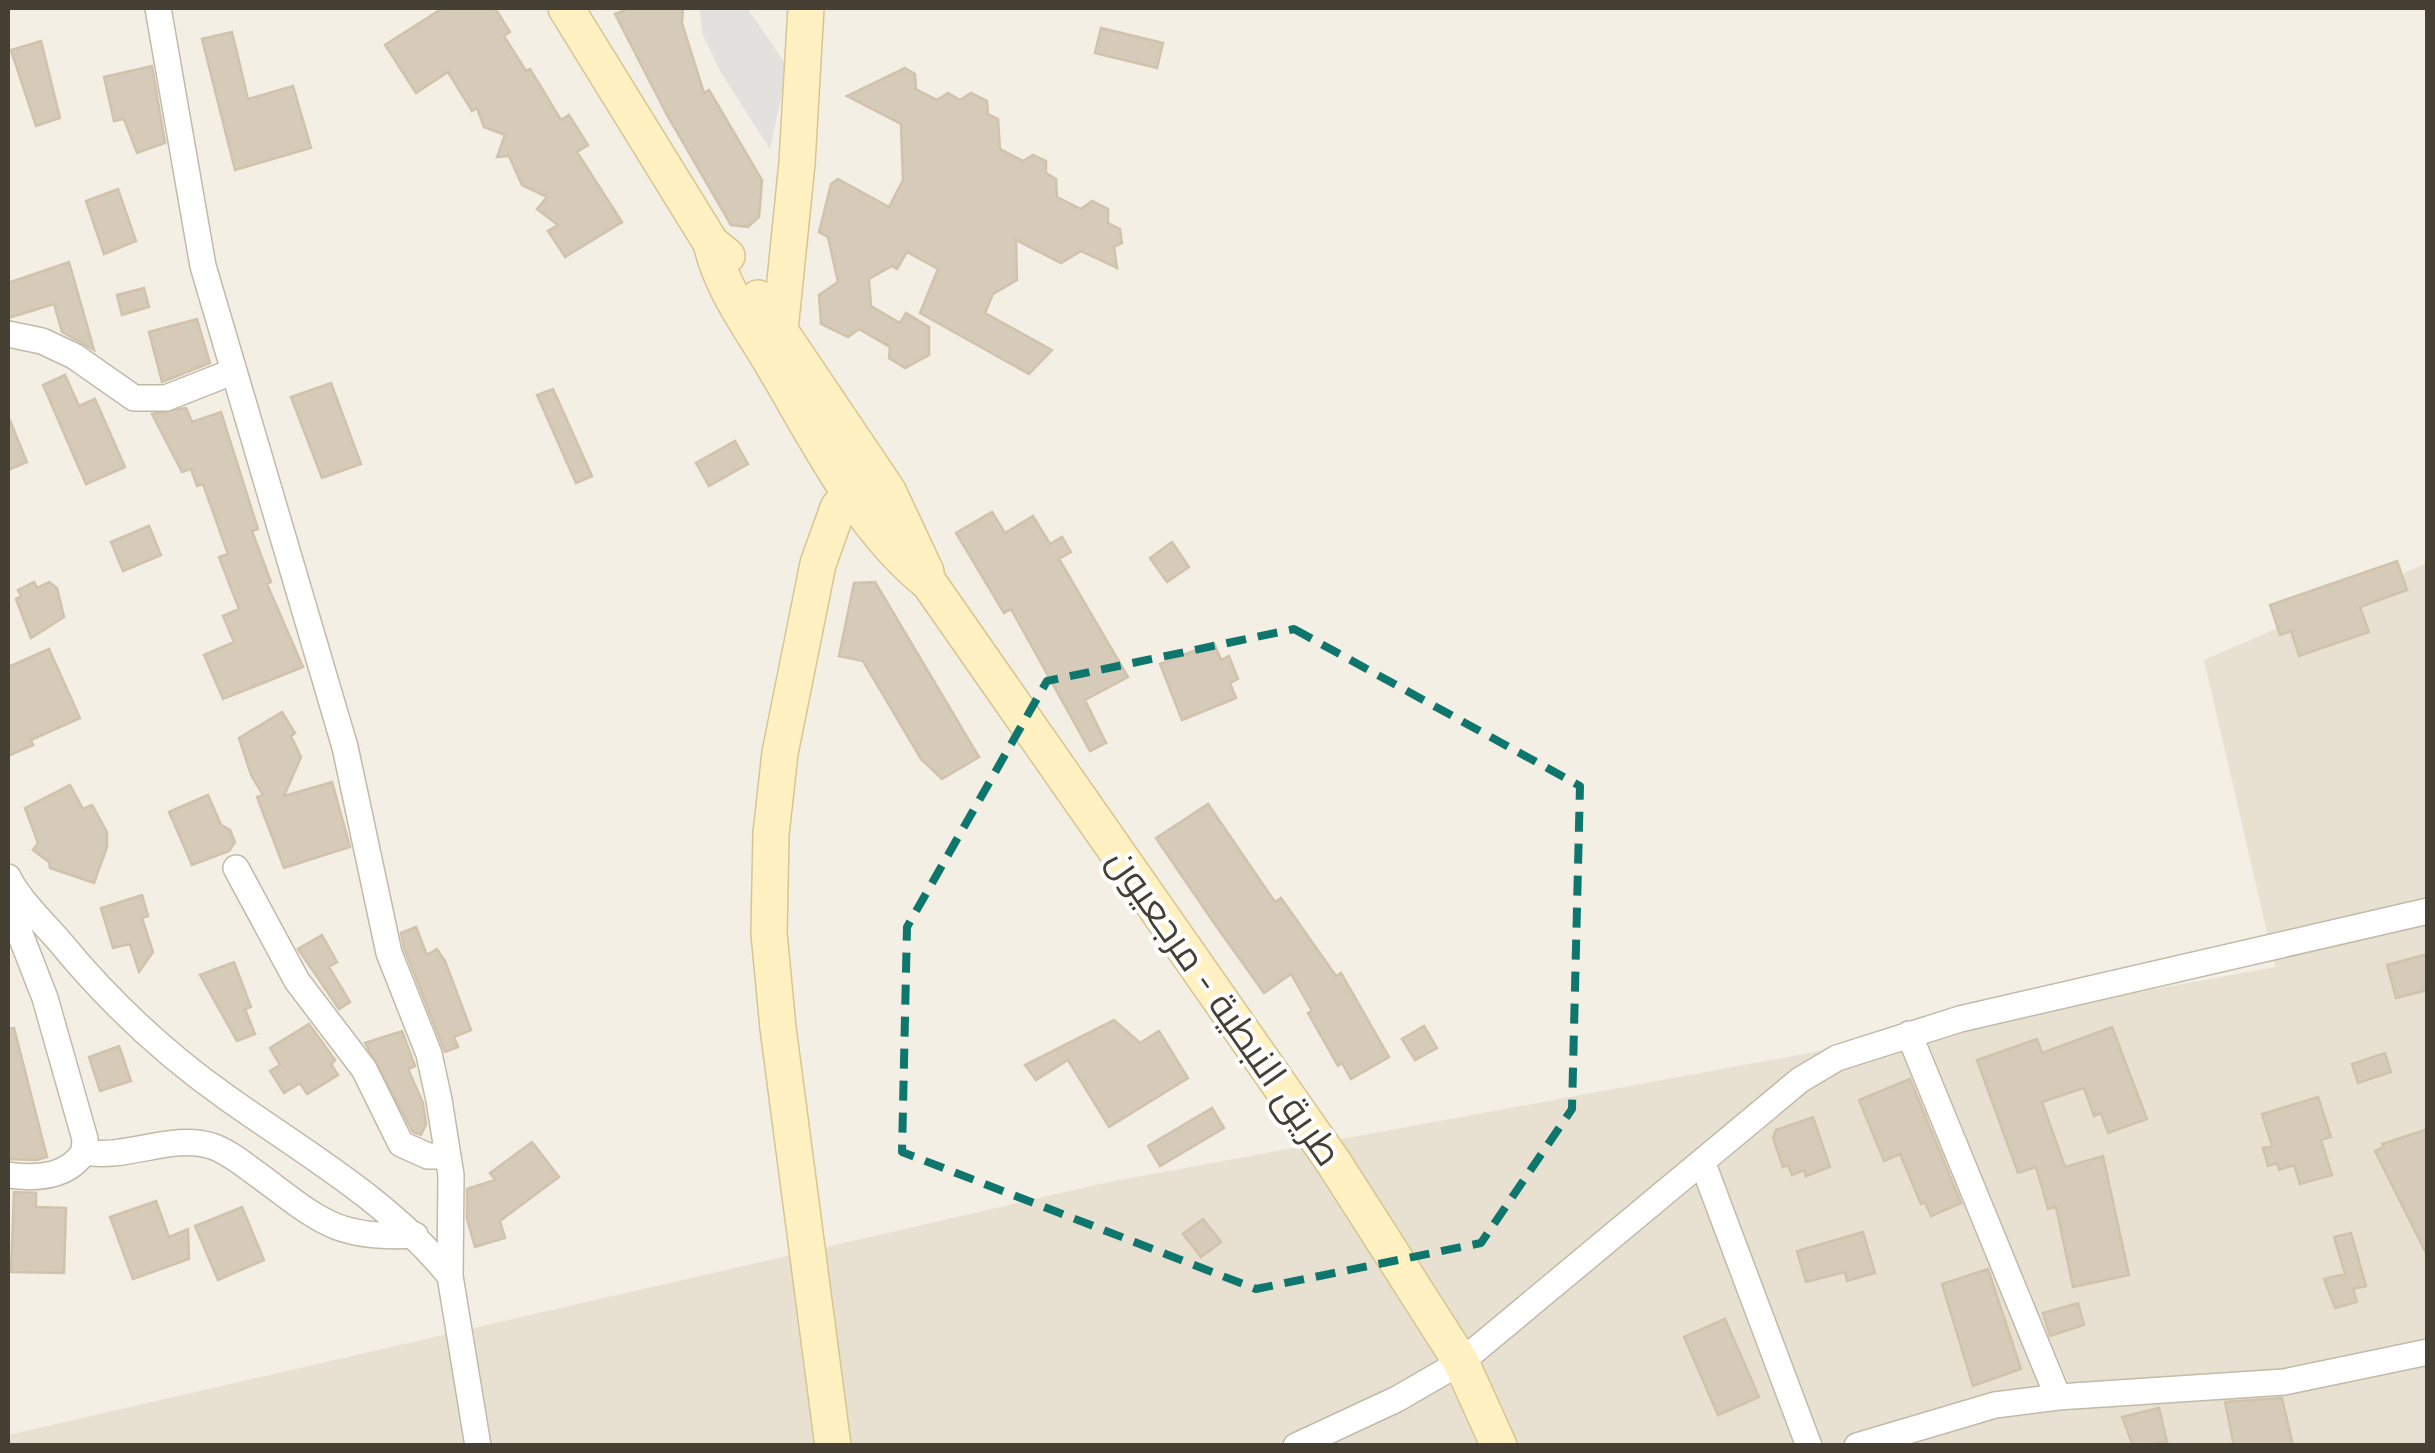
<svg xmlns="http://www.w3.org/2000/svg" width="2435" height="1453" font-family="Mulish,Cairo,sans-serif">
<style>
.residential{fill:#e8e1d2}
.parking{fill:#e3e1dd}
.building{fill:#d6cbb9;stroke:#d1c3ab;stroke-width:2.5}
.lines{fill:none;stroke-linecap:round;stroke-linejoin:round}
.street-casing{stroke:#c2baa9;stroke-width:28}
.secondary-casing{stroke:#d6c590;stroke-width:38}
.street{stroke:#fff;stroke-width:25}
.secondary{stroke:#fff1c2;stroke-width:35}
.marked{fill:none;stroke:#0f766e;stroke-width:8;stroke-dasharray:20 12;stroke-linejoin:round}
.labels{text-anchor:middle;stroke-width:8;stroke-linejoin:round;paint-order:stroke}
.street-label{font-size:38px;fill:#463f33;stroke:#fff}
</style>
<rect width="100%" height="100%" fill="#f3efe4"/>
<!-- residential -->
<path class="residential" d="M 2427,563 L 2427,1445 L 8,1446 L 8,1435 L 1109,1182 L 2275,967 L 2204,660 Z"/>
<!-- parking -->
<path class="parking" d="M 699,8 L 747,8 L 788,67 L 770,149 L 720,71 L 703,35 Z"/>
<!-- building -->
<path class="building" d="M 443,8 L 495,8 L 510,32 L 504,36 L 526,71 L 530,69 L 561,120 L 569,115 L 588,145 L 577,152 L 622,222 L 565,257 L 548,231 L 558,225 L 537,209 L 547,197 L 522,185 L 509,156 L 497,157 L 505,135 L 484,127 L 477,108 L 472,111 L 448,72 L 416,93 L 385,45 Z
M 630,8 L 683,8 L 682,23 L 704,93 L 709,90 L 762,180 L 759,217 L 748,227 L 731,225 L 667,115 L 615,14 Z
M 1101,28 L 1163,43 L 1157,68 L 1095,53 Z
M 232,32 L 248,99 L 293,86 L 311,148 L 235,170 L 202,39 Z
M 41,41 L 60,118 L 36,126 L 11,50 Z
M 152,66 L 165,143 L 137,153 L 124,119 L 114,121 L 104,77 Z
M 905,68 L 915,74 L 916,89 L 937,100 L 948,93 L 960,100 L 971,93 L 987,101 L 988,114 L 998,119 L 1000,149 L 1023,161 L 1033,155 L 1046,161 L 1046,173 L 1056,179 L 1057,197 L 1081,209 L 1092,201 L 1108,209 L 1108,223 L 1120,229 L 1122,243 L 1114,247 L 1117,268 L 1081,251 L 1061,263 L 1016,240 L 1017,280 L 993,294 L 985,313 L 1052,350 L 1029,374 L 920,313 L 938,269 L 907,252 L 897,269 L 892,266 L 869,279 L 871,306 L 900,323 L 906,313 L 929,327 L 929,355 L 905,368 L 889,358 L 890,347 L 859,329 L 848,337 L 821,324 L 819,295 L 838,282 L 828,237 L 819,232 L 831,184 L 838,179 L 889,207 L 903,180 L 901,124 L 847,96 Z
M 118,189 L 136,241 L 104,254 L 86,201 Z
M 69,262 L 94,350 L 62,332 L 54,304 L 8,318 L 8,283 Z
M 144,288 L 149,307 L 122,315 L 117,295 Z
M 197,319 L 210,363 L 162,382 L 149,332 Z
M 65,375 L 79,406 L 95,399 L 125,467 L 86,484 L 43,385 Z
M 331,383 L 361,464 L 322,478 L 291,397 Z
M 553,389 L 592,476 L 576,483 L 537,395 Z
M 186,408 L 192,422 L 221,412 L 258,529 L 252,531 L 271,582 L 267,584 L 303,667 L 223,699 L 204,655 L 234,642 L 223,616 L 239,609 L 219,557 L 228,554 L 203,484 L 197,486 L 191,469 L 182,472 L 152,414 Z
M 8,416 L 27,462 L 8,470 Z
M 735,441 L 748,464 L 709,486 L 696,463 Z
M 992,512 L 1005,533 L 1033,516 L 1050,544 L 1062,537 L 1071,552 L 1059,559 L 1128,677 L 1085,700 L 1106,743 L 1090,751 L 1011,609 L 1004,613 L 956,533 Z
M 149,526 L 161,555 L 123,571 L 111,542 Z
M 1172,542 L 1189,567 L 1167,582 L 1150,558 Z
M 2397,561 L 2407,590 L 2360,607 L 2369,632 L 2299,656 L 2291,631 L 2280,635 L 2270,605 Z
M 34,582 L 37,588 L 49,582 L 57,588 L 64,617 L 31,638 L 16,599 L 21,596 L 18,590 Z
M 875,582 L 979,757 L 942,779 L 921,759 L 863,661 L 839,656 L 854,583 Z
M 1214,643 L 1221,660 L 1229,656 L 1238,679 L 1230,683 L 1236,698 L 1182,720 L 1160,664 Z
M 49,649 L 80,718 L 31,740 L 33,745 L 8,756 L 8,667 Z
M 282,712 L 295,733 L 291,736 L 301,757 L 284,796 L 332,782 L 350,847 L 284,868 L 257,797 L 263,795 L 251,775 L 239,738 Z
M 70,785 L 83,809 L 92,805 L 107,832 L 107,847 L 94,883 L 50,868 L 49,862 L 33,850 L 38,843 L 25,808 Z
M 208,795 L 221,825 L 230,830 L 235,842 L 229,851 L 192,865 L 169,812 Z
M 1208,804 L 1275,902 L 1281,898 L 1336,976 L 1341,973 L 1389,1057 L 1351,1079 L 1342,1063 L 1338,1066 L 1308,1013 L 1312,1011 L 1291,974 L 1264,993 L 1214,923 L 1156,838 Z
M 142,895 L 148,916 L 142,918 L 153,952 L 139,972 L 130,944 L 113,948 L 101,908 Z
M 416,927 L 427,955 L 437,949 L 445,961 L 471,1030 L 454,1037 L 458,1047 L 445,1052 L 404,948 L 401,933 Z
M 322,935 L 337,962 L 329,967 L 350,1002 L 339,1009 L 298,949 Z
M 2428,954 L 2428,990 L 2396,998 L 2387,965 Z
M 234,962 L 251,1007 L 245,1009 L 255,1034 L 237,1041 L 200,975 Z
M 1114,1020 L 1140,1043 L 1159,1031 L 1188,1078 L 1109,1127 L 1068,1060 L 1036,1080 L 1025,1065 Z
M 309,1024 L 335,1060 L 331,1064 L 338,1075 L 307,1094 L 300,1083 L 284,1093 L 270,1071 L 280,1065 L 270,1048 Z
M 1424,1026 L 1437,1048 L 1415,1060 L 1402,1039 Z
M 2112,1027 L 2147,1119 L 2108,1133 L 2101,1113 L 2094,1116 L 2084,1088 L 2042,1102 L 2065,1167 L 2103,1156 L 2129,1275 L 2073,1287 L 2056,1207 L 2048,1209 L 2036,1167 L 2018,1173 L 1977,1060 L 2037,1039 L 2042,1053 Z
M 14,1028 L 47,1157 L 37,1160 L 8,1159 L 8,1029 Z
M 402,1031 L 415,1066 L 408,1069 L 423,1103 L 426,1124 L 421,1135 L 413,1132 L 365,1043 Z
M 119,1046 L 131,1081 L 100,1091 L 89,1057 Z
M 2385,1053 L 2391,1072 L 2358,1083 L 2352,1064 Z
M 1910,1079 L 1961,1203 L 1931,1216 L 1925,1202 L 1921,1204 L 1900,1154 L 1884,1161 L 1859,1100 Z
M 2318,1097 L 2331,1137 L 2321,1140 L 2332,1175 L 2300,1184 L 2294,1165 L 2279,1170 L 2277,1163 L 2268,1166 L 2263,1148 L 2272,1146 L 2262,1114 Z
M 1212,1108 L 1224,1128 L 1160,1166 L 1148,1146 Z
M 1813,1117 L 1830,1167 L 1806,1176 L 1804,1170 L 1792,1175 L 1788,1165 L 1783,1167 L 1773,1138 L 1776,1130 Z
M 2428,1129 L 2428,1257 L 2375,1151 L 2383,1147 L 2382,1144 Z
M 532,1142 L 559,1177 L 500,1221 L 505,1238 L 475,1247 L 467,1219 L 467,1189 L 495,1180 L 490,1173 Z
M 14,1192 L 36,1193 L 36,1207 L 66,1208 L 64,1273 L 11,1272 Z
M 156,1201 L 169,1237 L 188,1229 L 189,1259 L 133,1279 L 110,1217 Z
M 242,1207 L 264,1260 L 218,1280 L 195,1226 Z
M 1203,1219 L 1221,1242 L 1201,1257 L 1183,1234 Z
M 1863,1232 L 1875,1273 L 1847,1281 L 1845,1272 L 1806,1282 L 1797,1251 Z
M 2351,1233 L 2366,1286 L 2353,1289 L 2357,1302 L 2335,1308 L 2324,1279 L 2345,1274 L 2334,1237 Z
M 1988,1269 L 2021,1369 L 1973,1386 L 1942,1284 Z
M 2078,1303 L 2084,1325 L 2050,1336 L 2043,1313 Z
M 1725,1319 L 1759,1397 L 1718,1415 L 1684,1337 Z
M 2282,1398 L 2293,1446 L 2234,1446 L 2225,1402 Z
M 2159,1408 L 2167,1442 L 2133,1446 L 2122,1417 Z"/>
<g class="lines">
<!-- street casing -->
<g class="street-casing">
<path id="street" d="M 158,8 L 203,266 L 345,747 L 389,953 L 429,1054 L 439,1100 L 451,1175 L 450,1276 L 478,1446
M 8,334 L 42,341 L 74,356 L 134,398 L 166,398 L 232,372
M 236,868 L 297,981 L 364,1069 L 401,1144 L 428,1156 L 448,1156
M 8,877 C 19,900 43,922 60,942 C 107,999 165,1054 226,1097 C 303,1152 390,1201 450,1276
M 84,1152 C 128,1160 171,1133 212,1146 C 229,1152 243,1164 257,1174 C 318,1219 335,1240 415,1235
M 1703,1164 L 1809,1446
M 8,1175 C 36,1179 67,1178 84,1152 L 85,1139 L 45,998 L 15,921 L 13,888
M 2058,1397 L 2284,1382 L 2428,1352
M 1296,1446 L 1397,1399 L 1461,1362 L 1800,1080 L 1837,1058 L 1960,1019 L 2428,911
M 1857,1446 L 1995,1405 L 2058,1397 L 1909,1034"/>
</g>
<!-- secondary casing -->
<g class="secondary-casing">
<path id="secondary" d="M 566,8 L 711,243 L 727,256
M 711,243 C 721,288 750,326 773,365 C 817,439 861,529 929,583 L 1334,1163 L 1461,1362 L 1499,1446
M 758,298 L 888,491 L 926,572
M 779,340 L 797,163 L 806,8
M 833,1446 L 778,1028 L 769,933 L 771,834 L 780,753 L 818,564 L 838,508 L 870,464"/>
</g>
<!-- street -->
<use href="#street" class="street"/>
<!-- secondary -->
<use href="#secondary" class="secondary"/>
</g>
<!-- marked area -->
<path class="marked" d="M 1294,629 L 1580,786 L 1572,1109 L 1481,1243 L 1256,1289 L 902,1152 L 907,927 L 1047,681 Z"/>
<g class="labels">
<!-- street labels -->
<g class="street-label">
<text transform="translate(1225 1007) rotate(55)" y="13">طريق النبطية - مرجعيون</text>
</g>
</g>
<!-- border -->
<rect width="2435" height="1453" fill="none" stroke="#463f33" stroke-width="20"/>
</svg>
